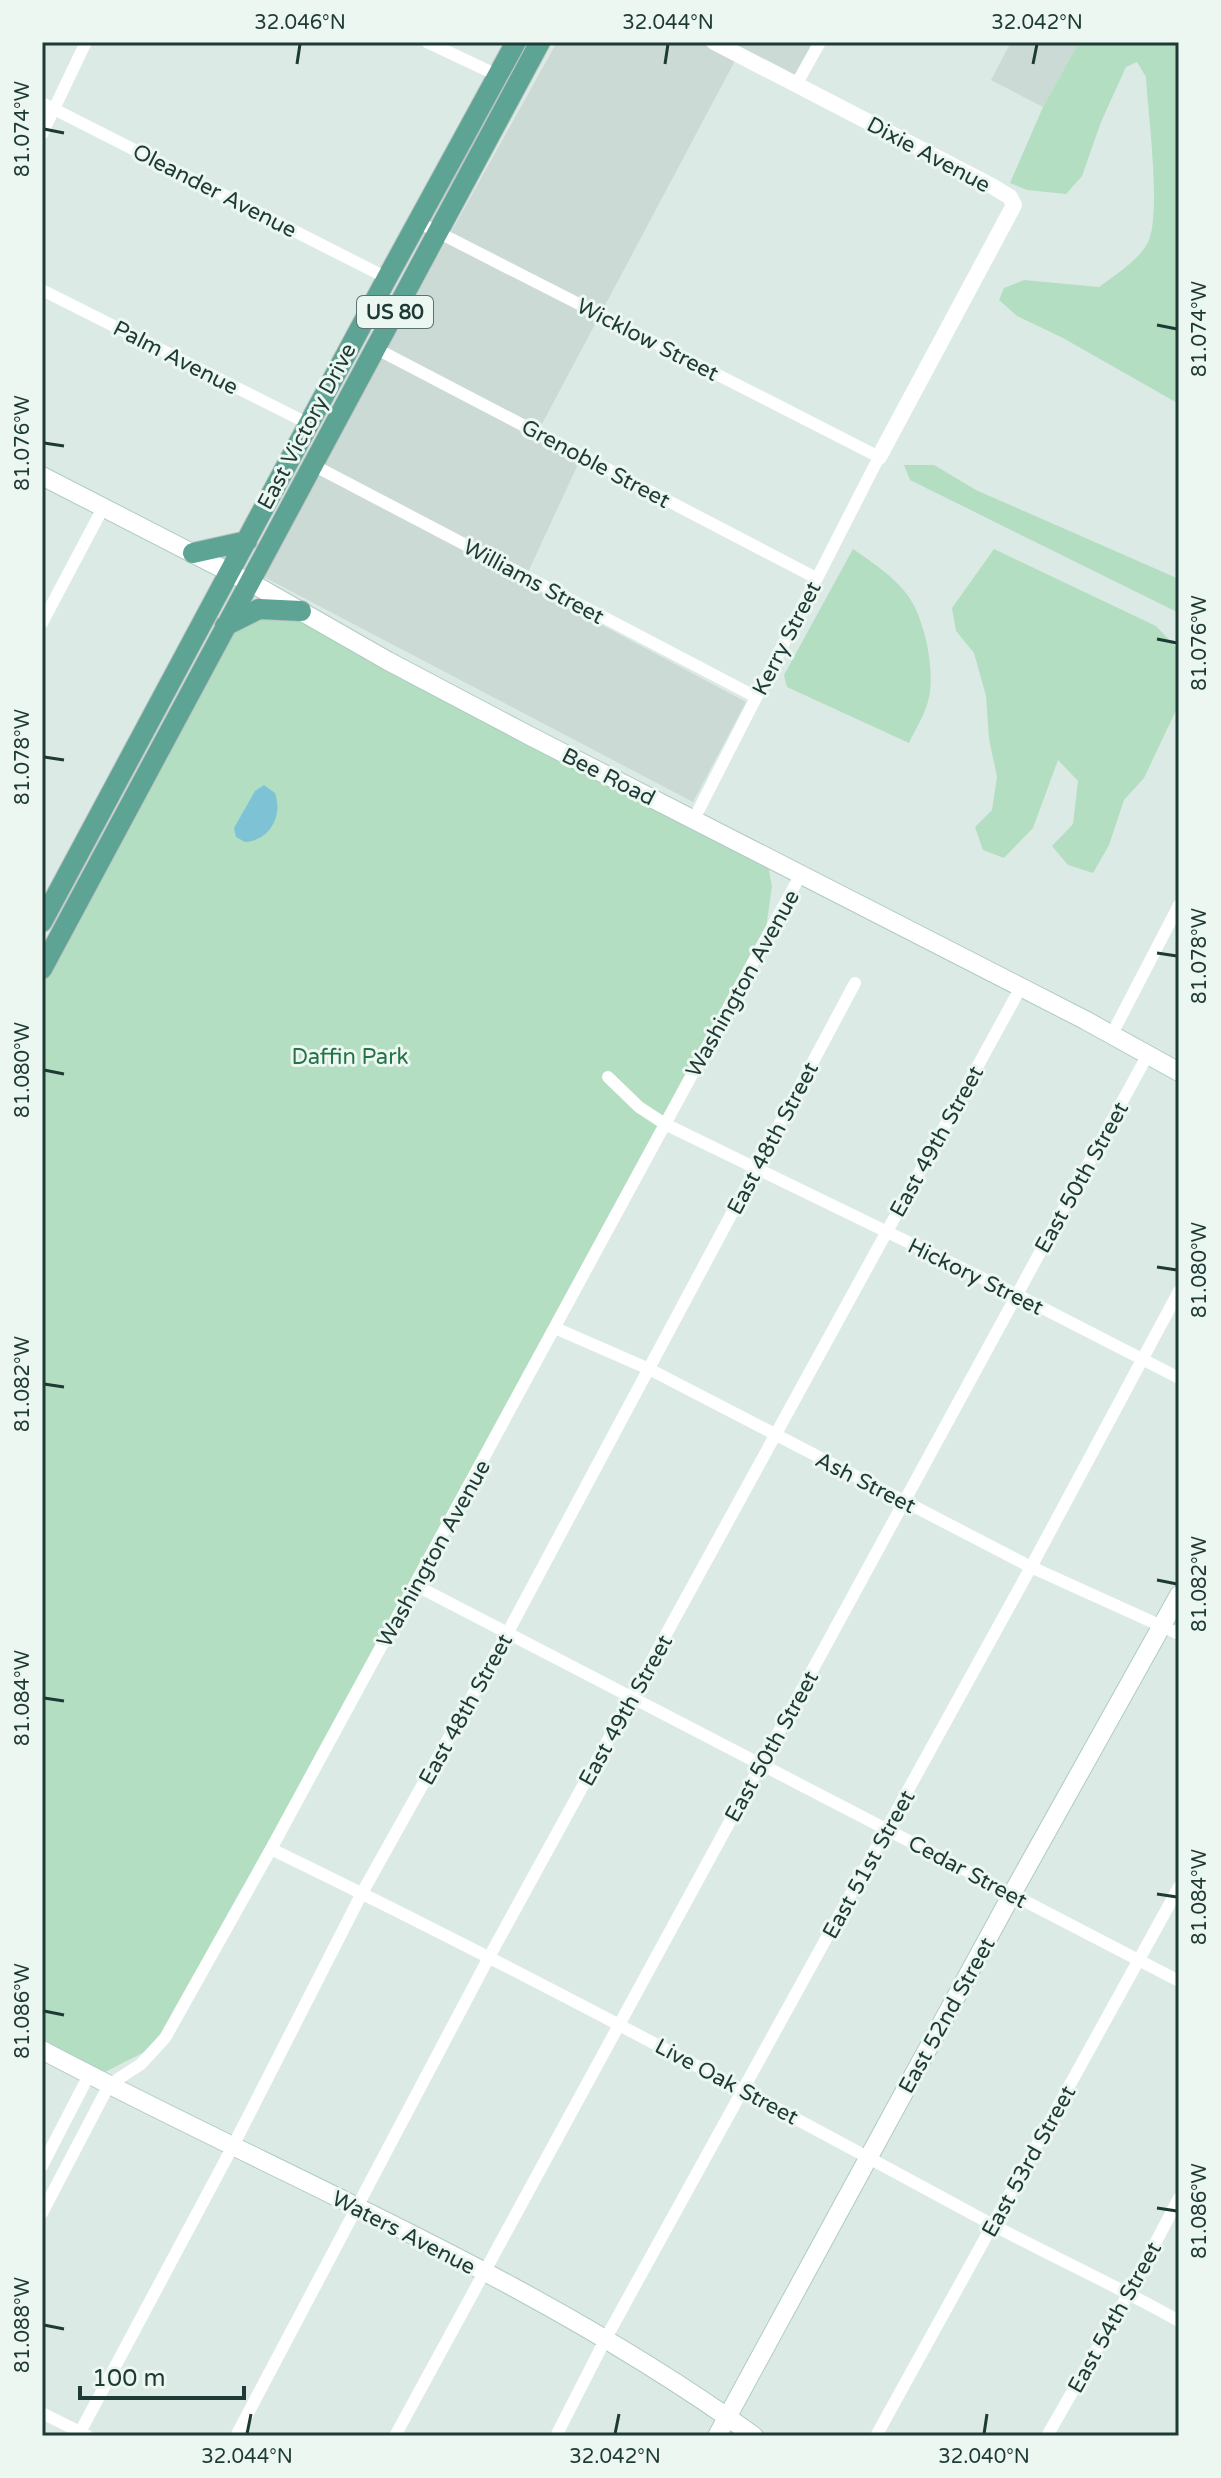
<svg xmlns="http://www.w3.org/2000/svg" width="1221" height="2478" font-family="'Varela Round',sans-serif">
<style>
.built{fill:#cbdad4}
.green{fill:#b3dec1}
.water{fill:#7ec3d5}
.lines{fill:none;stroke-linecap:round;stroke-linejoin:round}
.secondary-casing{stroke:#afcbc2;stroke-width:20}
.primary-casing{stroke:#bbc4c2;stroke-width:22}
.minor{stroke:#fff;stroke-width:12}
.tertiary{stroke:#fff;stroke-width:16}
.secondary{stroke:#fff;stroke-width:18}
.primary{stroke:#5da495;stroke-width:20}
.ticks{fill:none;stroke:#1d3a34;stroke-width:3}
.labels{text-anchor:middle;stroke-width:6;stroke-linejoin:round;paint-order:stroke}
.shield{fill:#edf7f2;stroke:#5b736d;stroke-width:2}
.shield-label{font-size:20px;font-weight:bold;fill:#1d3a34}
.street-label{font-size:22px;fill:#1d3a34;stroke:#edf7f2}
.park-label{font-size:22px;fill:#247447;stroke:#edf7f2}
.neatline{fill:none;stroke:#1d3a34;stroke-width:3}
.ticks-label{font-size:20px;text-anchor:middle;fill:#1d3a34}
</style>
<rect width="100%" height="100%" fill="#dceae5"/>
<!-- built -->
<path class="built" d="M 557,42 L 814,42 L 791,84 L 737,57 L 534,439 L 579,462 L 523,583 L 746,702 L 693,802 L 260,575 Z
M 1011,42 L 1079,42 L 1043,107 L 991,80 Z"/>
<!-- green -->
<path class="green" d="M 1079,42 L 1179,42 L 1179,404 L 1063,338 L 1017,316 L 999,300 L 1004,288 L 1024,280 L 1099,287 C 1115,275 1141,259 1149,240 C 1161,207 1148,115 1146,77 L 1137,62 L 1126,67 L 1101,122 L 1082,176 L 1066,194 L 1027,190 L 1010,183 L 1043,107 Z
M 904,465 L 934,465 L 976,490 L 1179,579 L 1179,613 L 910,480 Z
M 853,549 C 872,562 895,577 909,597 C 925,621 935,669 929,697 C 926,713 916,728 909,743 L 787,687 L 784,675 Z
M 994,549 L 1156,626 L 1179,650 L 1179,704 L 1144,778 L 1124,800 L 1109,845 L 1093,873 L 1068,865 L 1052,846 L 1073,824 L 1078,781 L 1058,760 L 1033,828 L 1004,858 L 983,850 L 975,827 L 992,810 L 997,777 L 989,739 L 986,696 L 974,653 L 956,631 L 952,608 Z
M 269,610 L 318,625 L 768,866 L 772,886 L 766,928 L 551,1328 L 156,2046 L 103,2073 L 42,2042 L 42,983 L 233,632 Z"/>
<!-- water -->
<path class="water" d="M 264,785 L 275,793 C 283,816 270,840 245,842 L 236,837 L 234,828 L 255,791 Z"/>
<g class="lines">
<!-- secondary casing -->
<g class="secondary-casing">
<path id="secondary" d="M 42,476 L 262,589 L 388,661 L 530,736 L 1085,1020 L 1179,1072
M 42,2050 C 280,2176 534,2277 754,2436
M 717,2436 L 1012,1894 L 1179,1595"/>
</g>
<!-- primary casing -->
<g class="primary-casing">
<path id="primary" d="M 193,553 L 247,541
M 225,626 L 259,609 L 301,611
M 42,922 L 387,278 L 516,42
M 42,969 L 540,42"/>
</g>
<!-- minor -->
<path class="minor" d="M 427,42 L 497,75
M 797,83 L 820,42
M 42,103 L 387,278
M 42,134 L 86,42
M 418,222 L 879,457 L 694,819
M 42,290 L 309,424
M 375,348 L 816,578
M 313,465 L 756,697
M 42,623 L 104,506
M 1112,1034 L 1179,905
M 608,1077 L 639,1107 L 665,1124 L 1017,1295 L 1179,1378
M 555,1328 L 649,1369 L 1031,1567 L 1179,1634
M 415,1585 L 1179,1981
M 271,1849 C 515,1967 753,2095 991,2224 C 1053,2257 1117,2286 1179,2321
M 42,2166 L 89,2075
M 42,2213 L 109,2085 L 141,2064 L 165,2038 L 271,1849 L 801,874
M 42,2413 L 88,2436
M 78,2436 L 233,2146 L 362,1893 L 508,1632 L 855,983
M 236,2436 L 488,1959 L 1021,987
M 395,2436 L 1147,1056
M 556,2436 L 606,2338 L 1031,1567 L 1179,1291
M 876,2436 L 1179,1887
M 1047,2436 L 1129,2293 L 1179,2198"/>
<!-- tertiary -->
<path class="tertiary" d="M 714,42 L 992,186 L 1010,197 L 1014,205 L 879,457"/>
<!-- secondary -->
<use href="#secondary" class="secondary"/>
<!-- primary -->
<use href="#primary" class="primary"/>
</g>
<!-- ticks -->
<path class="ticks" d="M 297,64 L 300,44M 665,64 L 668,44M 1033,64 L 1037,44M 44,129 L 64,133M 1157,325 L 1177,329M 44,443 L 64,446M 1157,639 L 1177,643M 44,757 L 64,760M 1157,953 L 1177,956M 44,1070 L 64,1074M 1157,1267 L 1177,1270M 44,1384 L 64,1387M 1157,1580 L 1177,1584M 44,1698 L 64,1701M 1157,1894 L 1177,1897M 44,2011 L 64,2015M 1157,2208 L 1177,2211M 44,2325 L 64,2329M 247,2434 L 251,2414M 615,2434 L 619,2414M 984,2434 L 987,2414"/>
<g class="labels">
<!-- shield labels -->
<rect class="shield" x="357" y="296" width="76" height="32" rx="6"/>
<g class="shield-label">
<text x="395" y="319">US 80</text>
</g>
<!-- street labels -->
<g class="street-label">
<text transform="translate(929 154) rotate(28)" y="8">Dixie Avenue</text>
<text transform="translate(215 190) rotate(27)" y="8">Oleander Avenue</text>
<text transform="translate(648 339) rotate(27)" y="8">Wicklow Street</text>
<text transform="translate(176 357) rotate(27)" y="8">Palm Avenue</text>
<text transform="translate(306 426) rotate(-62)" y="8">East Victory Drive</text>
<text transform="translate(596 463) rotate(28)" y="8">Grenoble Street</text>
<text transform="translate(534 581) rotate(28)" y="8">Williams Street</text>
<text transform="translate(786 638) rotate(-63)" y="8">Kerry Street</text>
<text transform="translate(609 776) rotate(27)" y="8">Bee Road</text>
<text transform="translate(742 983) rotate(-61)" y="8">Washington Avenue</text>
<text transform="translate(772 1138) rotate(-62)" y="8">East 48th Street</text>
<text transform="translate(936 1141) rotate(-61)" y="8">East 49th Street</text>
<text transform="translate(1081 1177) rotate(-61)" y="8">East 50th Street</text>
<text transform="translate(976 1276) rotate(26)" y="8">Hickory Street</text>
<text transform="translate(866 1482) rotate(27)" y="8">Ash Street</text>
<text transform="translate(433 1553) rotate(-61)" y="8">Washington Avenue</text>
<text transform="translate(465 1709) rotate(-61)" y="8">East 48th Street</text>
<text transform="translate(625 1710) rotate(-61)" y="8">East 49th Street</text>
<text transform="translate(771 1746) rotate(-61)" y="8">East 50th Street</text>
<text transform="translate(868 1864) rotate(-61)" y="8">East 51st Street</text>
<text transform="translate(968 1871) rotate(28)" y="8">Cedar Street</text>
<text transform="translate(946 2015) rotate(-61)" y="8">East 52nd Street</text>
<text transform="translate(727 2081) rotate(28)" y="8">Live Oak Street</text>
<text transform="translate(1028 2161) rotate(-61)" y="8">East 53rd Street</text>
<text transform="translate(404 2232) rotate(27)" y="8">Waters Avenue</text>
<text transform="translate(1114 2317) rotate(-61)" y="8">East 54th Street</text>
</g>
<!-- park labels -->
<g class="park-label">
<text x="350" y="1064">Daffin Park</text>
</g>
</g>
<!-- border -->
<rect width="1221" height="2478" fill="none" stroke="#edf7f2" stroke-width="88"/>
<!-- scale -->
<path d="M80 2386v12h164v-12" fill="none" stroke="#1d3a34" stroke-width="4"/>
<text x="92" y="2386" font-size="24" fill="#1d3a34" stroke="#edf7f2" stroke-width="6" paint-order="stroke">100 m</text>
<rect x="44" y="44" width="1133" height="2390" class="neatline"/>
<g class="ticks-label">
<text x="300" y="29">32.046°N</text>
<text x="668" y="29">32.044°N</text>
<text x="1037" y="29">32.042°N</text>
<text transform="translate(22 129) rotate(-90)" y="7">81.074°W</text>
<text transform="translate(1199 329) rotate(-90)" y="7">81.074°W</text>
<text transform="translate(22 443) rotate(-90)" y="7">81.076°W</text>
<text transform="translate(1199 643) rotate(-90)" y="7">81.076°W</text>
<text transform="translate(22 757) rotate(-90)" y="7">81.078°W</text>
<text transform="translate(1199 956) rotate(-90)" y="7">81.078°W</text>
<text transform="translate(22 1070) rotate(-90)" y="7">81.080°W</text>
<text transform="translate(1199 1270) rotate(-90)" y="7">81.080°W</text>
<text transform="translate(22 1384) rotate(-90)" y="7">81.082°W</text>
<text transform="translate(1199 1584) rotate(-90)" y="7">81.082°W</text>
<text transform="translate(22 1698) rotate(-90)" y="7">81.084°W</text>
<text transform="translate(1199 1897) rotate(-90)" y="7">81.084°W</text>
<text transform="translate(22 2011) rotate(-90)" y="7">81.086°W</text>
<text transform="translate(1199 2211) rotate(-90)" y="7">81.086°W</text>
<text transform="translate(22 2325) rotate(-90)" y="7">81.088°W</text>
<text x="247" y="2463">32.044°N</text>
<text x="615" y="2463">32.042°N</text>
<text x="984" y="2463">32.040°N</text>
</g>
</svg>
